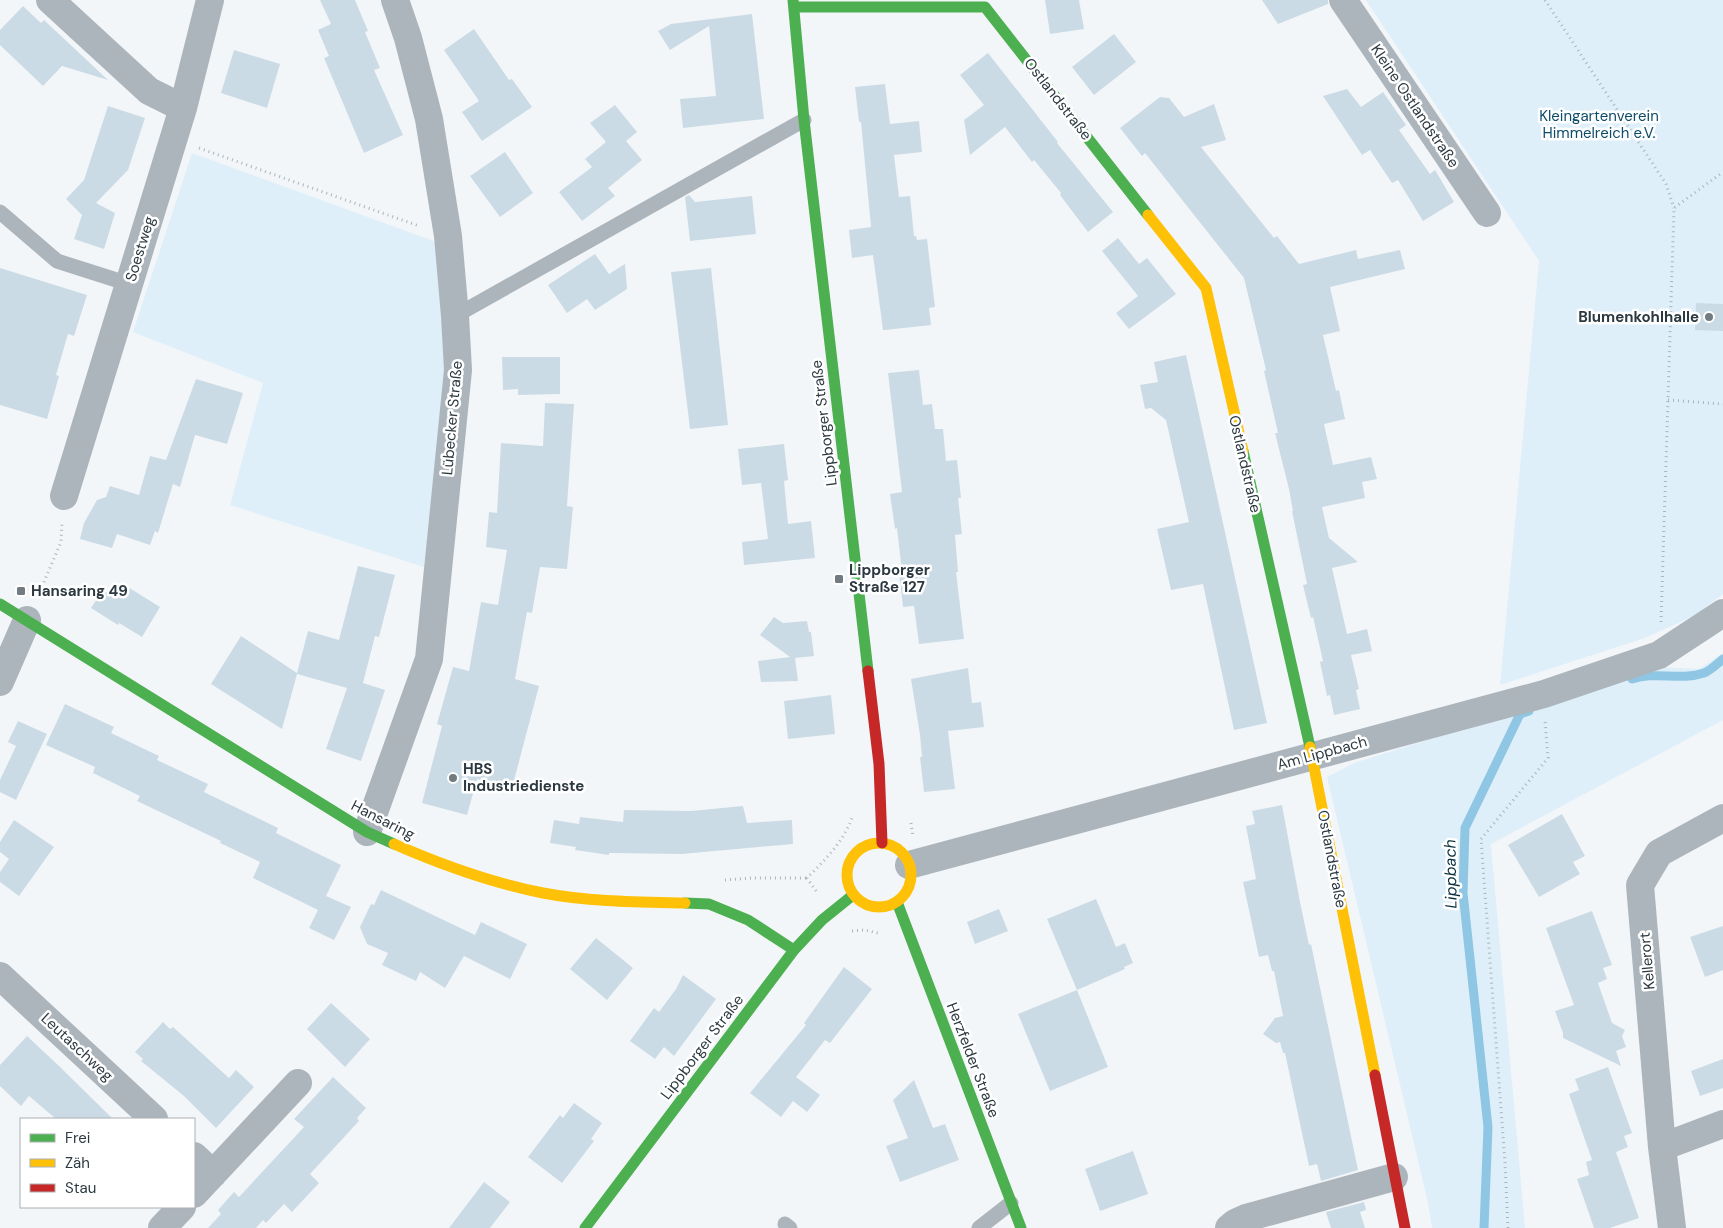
<svg xmlns="http://www.w3.org/2000/svg" width="1723" height="1228" font-family="'DM Sans',sans-serif">
<style>
.green{fill:#deeffa}
.lines{fill:none;stroke-linecap:round;stroke-linejoin:round}
.stream{stroke:#8fc6e3;stroke-width:9}
.building{fill:#cbdbe5}
.path{stroke:#adb4b8;stroke-width:3;stroke-dasharray:1 4;stroke-linecap:butt}
.lane{stroke:#adb5bc;stroke-width:15}
.street{stroke:#adb5bc;stroke-width:28}
.fast{stroke:#4caf50;stroke-width:11}
.slow{stroke:#ffc107;stroke-width:11}
.jam{stroke:#c62828;stroke-width:11}
.poi-dot{fill:#727b81;stroke:#fff;stroke-width:2}
.labels{text-anchor:middle;stroke-width:5;stroke-linejoin:round;paint-order:stroke}
.street-label{font-size:15px;fill:#2c3940;stroke:#fff}
.park-label{font-size:15px;fill:#0d4d69;stroke:#fff}
.poi-label{font-size:15px;font-weight:bold;fill:#2c3940;stroke:#fff;text-anchor:start}
.water-label{font-size:16px;font-style:italic;fill:#092e3f;stroke:#fff}
</style>
<rect width="100%" height="100%" fill="#f3f6f9"/>
<!-- green -->
<path class="green" d="M 1366,0 L 1723,0 L 1723,594 L 1696,615 L 1645,638 L 1500,685 L 1539,261 Z
M 192,153 L 439,243 L 446,364 L 424,567 L 230,505 L 263,383 L 133,332 Z
M 1723,653 L 1723,720 L 1491,844 L 1525,1228 L 1432,1228 L 1428,1203 L 1327,777 L 1354,763 L 1660,667 L 1699,669 Z"/>
<g class="lines">
<!-- stream -->
<path class="stream" d="M 1632,679 C 1655,671 1680,681 1704,673 C 1710,671 1717,664 1723,659
M 1484,1228 L 1488,1127 L 1463,893 L 1465,828 L 1520,714 L 1529,711"/>
</g>
<!-- building -->
<path class="building" d="M 320,0 L 355,0 L 368,31 L 365,32 L 380,68 L 374,70 L 403,135 L 364,153 L 324,58 L 329,56 L 318,30 L 331,24 Z
M 1045,0 L 1079,0 L 1084,29 L 1050,34 Z
M 1262,0 L 1328,0 L 1328,4 L 1278,24 Z
M 23,6 L 41,23 L 44,20 L 108,80 L 62,66 L 43,86 L 0,45 L 0,30 Z
M 752,14 L 764,119 L 683,128 L 680,99 L 716,96 L 709,26 L 670,50 L 658,31 L 671,24 Z
M 474,29 L 509,80 L 512,79 L 532,107 L 482,141 L 462,112 L 479,101 L 444,50 Z
M 1114,34 L 1136,62 L 1094,95 L 1072,67 Z
M 234,50 L 280,64 L 267,108 L 221,93 Z
M 988,53 L 1058,142 L 1057,143 L 1113,212 L 1088,232 L 1060,195 L 1061,193 L 1034,160 L 1032,162 L 1005,127 L 970,155 L 964,120 L 984,105 L 960,75 Z
M 885,84 L 890,124 L 919,121 L 922,152 L 894,155 L 899,197 L 910,196 L 914,236 L 916,236 L 917,240 L 927,239 L 935,307 L 929,308 L 931,325 L 885,330 L 883,330 L 873,255 L 852,258 L 849,230 L 871,227 L 861,122 L 859,122 L 855,87 Z
M 1347,89 L 1361,107 L 1383,92 L 1406,125 L 1399,130 L 1430,174 L 1435,170 L 1454,202 L 1423,221 L 1398,180 L 1392,183 L 1370,150 L 1362,155 L 1323,96 Z
M 1160,97 L 1169,98 L 1184,117 L 1214,104 L 1226,140 L 1201,147 L 1274,238 L 1277,236 L 1299,264 L 1356,250 L 1358,259 L 1400,250 L 1405,269 L 1330,287 L 1340,331 L 1323,335 L 1336,391 L 1339,390 L 1345,419 L 1324,424 L 1333,465 L 1371,457 L 1377,479 L 1362,482 L 1365,498 L 1322,507 L 1329,538 L 1358,562 L 1332,568 L 1347,634 L 1367,629 L 1372,651 L 1351,655 L 1359,689 L 1356,690 L 1360,709 L 1334,715 L 1330,695 L 1327,696 L 1320,662 L 1323,661 L 1313,617 L 1311,618 L 1303,585 L 1307,584 L 1292,511 L 1293,511 L 1289,489 L 1275,433 L 1278,433 L 1264,371 L 1266,370 L 1244,278 L 1145,153 L 1142,156 L 1120,128 Z
M 615,105 L 637,132 L 626,141 L 642,160 L 608,188 L 615,196 L 582,221 L 559,192 L 592,167 L 585,159 L 606,142 L 590,123 Z
M 108,106 L 145,118 L 128,170 L 96,203 L 115,213 L 104,249 L 74,239 L 82,215 L 66,199 L 84,180 Z
M 505,152 L 533,193 L 500,217 L 470,176 Z
M 689,195 L 695,202 L 752,196 L 756,234 L 690,241 L 685,197 Z
M 1118,238 L 1139,264 L 1147,258 L 1176,294 L 1129,329 L 1116,313 L 1138,296 L 1102,251 Z
M 595,254 L 609,274 L 625,264 L 627,289 L 595,310 L 587,299 L 567,313 L 548,285 Z
M 0,268 L 87,295 L 74,336 L 68,334 L 56,375 L 59,376 L 47,419 L 0,405 Z
M 711,268 L 728,425 L 690,429 L 671,272 Z
M 1696,303 L 1723,304 L 1723,331 L 1695,330 Z
M 1186,355 L 1267,723 L 1234,730 L 1203,584 L 1171,590 L 1157,529 L 1189,522 L 1166,420 L 1151,408 L 1145,409 L 1140,385 L 1158,382 L 1154,362 Z
M 502,357 L 560,357 L 560,394 L 518,395 L 518,389 L 503,390 Z
M 919,370 L 923,405 L 932,404 L 935,429 L 943,429 L 946,461 L 957,460 L 961,498 L 958,498 L 962,534 L 955,535 L 958,572 L 956,572 L 964,639 L 919,644 L 914,606 L 903,607 L 899,572 L 902,572 L 897,528 L 895,529 L 890,494 L 902,492 L 888,373 Z
M 196,379 L 243,393 L 227,444 L 195,435 L 180,487 L 173,484 L 158,533 L 155,531 L 150,545 L 117,534 L 112,548 L 80,539 L 84,523 L 97,500 L 106,497 L 110,486 L 139,495 L 150,456 L 166,460 Z
M 545,403 L 574,404 L 567,506 L 573,507 L 567,569 L 540,567 L 532,613 L 527,612 L 515,679 L 539,686 L 512,788 L 477,779 L 467,815 L 422,803 L 442,726 L 437,724 L 453,667 L 469,671 L 481,602 L 498,605 L 507,550 L 486,547 L 489,512 L 497,513 L 501,443 L 543,446 Z
M 784,444 L 788,480 L 784,481 L 788,524 L 811,521 L 815,558 L 744,565 L 742,542 L 768,539 L 761,483 L 742,485 L 738,449 Z
M 358,566 L 395,575 L 379,637 L 375,636 L 363,683 L 385,690 L 361,761 L 326,749 L 347,688 L 297,674 L 282,729 L 211,684 L 241,636 L 297,673 L 308,631 L 339,640 Z
M 123,584 L 160,607 L 142,637 L 119,623 L 118,625 L 91,608 L 103,590 L 114,597 Z
M 774,617 L 783,623 L 807,621 L 809,632 L 811,632 L 814,656 L 795,658 L 798,681 L 761,682 L 758,661 L 790,657 L 760,635 Z
M 968,668 L 972,703 L 981,702 L 984,727 L 948,731 L 955,789 L 924,792 L 920,757 L 922,757 L 920,735 L 911,679 Z
M 831,695 L 835,734 L 788,739 L 784,701 Z
M 65,704 L 114,727 L 111,733 L 159,756 L 157,760 L 208,784 L 204,792 L 278,828 L 276,833 L 341,865 L 326,896 L 351,907 L 334,940 L 309,928 L 318,910 L 253,878 L 260,862 L 220,843 L 221,841 L 137,801 L 140,796 L 93,773 L 95,767 L 46,745 Z
M 18,721 L 47,734 L 16,800 L 0,792 L 0,780 L 16,746 L 8,742 Z
M 1282,805 L 1300,902 L 1309,945 L 1311,944 L 1358,1170 L 1321,1181 L 1317,1164 L 1309,1166 L 1285,1053 L 1283,1053 L 1280,1042 L 1276,1043 L 1263,1034 L 1275,1018 L 1283,1016 L 1274,971 L 1272,971 L 1268,955 L 1259,957 L 1243,882 L 1256,879 L 1246,826 L 1255,824 L 1252,811 Z
M 743,806 L 747,823 L 792,820 L 793,844 L 682,854 L 609,853 L 609,855 L 575,850 L 576,847 L 550,843 L 554,820 L 579,824 L 580,817 L 623,822 L 624,810 L 691,811 Z
M 1562,814 L 1585,856 L 1573,862 L 1580,874 L 1539,897 L 1508,845 Z
M 14,820 L 54,847 L 19,896 L 0,882 L 0,872 L 9,859 L 0,852 L 0,842 Z
M 381,890 L 475,935 L 481,922 L 527,944 L 510,979 L 464,956 L 445,988 L 420,972 L 416,981 L 382,965 L 388,953 L 367,944 L 360,927 L 371,904 L 374,905 Z
M 1096,899 L 1116,947 L 1125,943 L 1133,963 L 1124,967 L 1125,969 L 1077,990 L 1047,919 Z
M 999,909 L 1008,931 L 975,944 L 967,922 Z
M 1592,911 L 1612,965 L 1603,968 L 1607,979 L 1598,983 L 1612,1023 L 1625,1030 L 1622,1036 L 1626,1047 L 1616,1051 L 1621,1066 L 1563,1038 L 1563,1033 L 1555,1011 L 1574,1005 L 1546,928 Z
M 1723,926 L 1723,970 L 1705,977 L 1690,937 Z
M 596,938 L 633,968 L 607,1000 L 570,969 Z
M 844,967 L 872,989 L 830,1043 L 825,1040 L 796,1077 L 820,1095 L 807,1112 L 793,1101 L 781,1117 L 750,1093 L 806,1025 L 804,1023 Z
M 683,975 L 716,999 L 674,1056 L 664,1047 L 655,1059 L 630,1041 L 654,1008 L 659,1012 L 676,989 Z
M 1077,990 L 1108,1067 L 1050,1091 L 1018,1014 Z
M 331,1003 L 370,1039 L 345,1067 L 307,1029 Z
M 163,1022 L 170,1029 L 173,1027 L 229,1078 L 236,1070 L 254,1087 L 216,1128 L 184,1096 L 141,1061 L 143,1059 L 135,1052 Z
M 27,1036 L 58,1065 L 113,1119 L 56,1119 L 29,1096 L 21,1106 L 0,1086 L 0,1065 Z
M 1723,1059 L 1723,1088 L 1700,1096 L 1691,1071 Z
M 1608,1067 L 1632,1133 L 1624,1136 L 1628,1147 L 1616,1152 L 1639,1218 L 1610,1228 L 1594,1228 L 1577,1179 L 1589,1175 L 1586,1162 L 1592,1160 L 1569,1094 L 1579,1090 L 1575,1079 Z
M 333,1077 L 366,1108 L 357,1118 L 359,1121 L 310,1174 L 319,1183 L 292,1212 L 284,1204 L 266,1223 L 263,1220 L 256,1228 L 208,1228 L 221,1214 L 218,1210 L 234,1192 L 239,1197 L 304,1127 L 294,1119 Z
M 914,1080 L 933,1128 L 945,1124 L 959,1160 L 900,1182 L 886,1146 L 908,1138 L 893,1100 Z
M 574,1103 L 602,1123 L 591,1139 L 594,1141 L 562,1183 L 528,1157 L 560,1115 L 563,1118 Z
M 1133,1151 L 1148,1194 L 1100,1211 L 1085,1169 Z
M 484,1182 L 510,1202 L 490,1228 L 449,1228 Z
M 1364,1202 L 1366,1210 L 1360,1212 L 1365,1228 L 1331,1228 L 1326,1212 Z"/>
<g class="lines">
<!-- path -->
<path class="path" d="M 1545,0 L 1666,184 L 1674,208
M 199,148 L 419,226
M 1668,400 L 1723,404
M 38,596 L 61,542 L 62,522
M 1661,622 L 1674,208 L 1723,172
M 911,823 L 913,837
M 725,880 L 752,878 L 807,878
M 816,891 L 807,878 C 825,860 843,842 852,818
M 852,931 L 864,930 L 878,933
M 1508,1228 L 1505,1163 L 1481,839 L 1548,758 L 1545,721"/>
<!-- lane -->
<path class="lane" d="M 0,212 L 57,261 L 129,284
M 455,316 L 804,120
M 785,1224 L 790,1228
M 979,1228 L 1011,1203"/>
<!-- street -->
<path class="street" d="M 50,0 L 149,91 L 183,108
M 1343,0 L 1487,213
M 64,496 L 183,108 L 210,0
M 0,682 L 27,620
M 367,832 L 429,659 L 458,370 L 455,316 L 448,236 L 429,119 L 408,38 L 395,0
M 909,865 L 1544,694 L 1659,655 L 1723,613
M 0,976 L 154,1119
M 1662,1147 L 1723,1124
M 194,1156 L 213,1174
M 194,1194 L 298,1083
M 162,1228 L 182,1207
M 1229,1228 L 1235,1223 L 1246,1218 L 1394,1177
M 1672,1228 L 1662,1147 L 1640,885 L 1659,853 L 1723,818"/>
<!-- fast -->
<path class="fast" d="M 793,0 L 804,120 L 868,671
M 794,7 L 985,7 L 1148,215
M 1243,451 L 1310,747
M 0,604 L 367,832 L 394,844
M 897,902 L 1021,1228
M 685,903 L 709,904 L 748,920 L 794,950
M 585,1228 L 794,950 L 822,920 L 853,895"/>
<!-- slow -->
<path class="slow" d="M 1148,215 L 1206,288 L 1243,451
M 1310,747 L 1375,1075
M847 875a32 32 0 1 1 64 0a32 32 0 1 1-64 0Z
M 394,844 C 442,865 492,883 543,893 C 590,902 638,902 685,903"/>
<!-- jam -->
<path class="jam" d="M 868,671 L 879,764 L 882,843
M 1375,1075 L 1405,1228"/>
</g>
<!-- markers -->
<g class="poi-dot">
<circle cx="1709" cy="317" r="5"/>
<rect x="834" y="574" width="10" height="10" rx="2.5"/>
<rect x="16" y="586" width="10" height="10" rx="2.5"/>
<circle cx="453" cy="778" r="5"/>
</g>
<g class="labels">
<!-- street labels -->
<g class="street-label">
<text transform="translate(1058 99) rotate(52)" y="5">Ostlandstraße</text>
<text transform="translate(1415 106) rotate(56)" y="5">Kleine Ostlandstraße</text>
<text transform="translate(140 249) rotate(-73)" y="5">Soestweg</text>
<text transform="translate(452 418) rotate(-85)" y="5">Lübecker Straße</text>
<text transform="translate(824 423) rotate(-97)" y="5">Lippborger Straße</text>
<text transform="translate(1245 464) rotate(77)" y="5">Ostlandstraße</text>
<text transform="translate(1322 753) rotate(-15)" y="5">Am Lippbach</text>
<text transform="translate(383 820) rotate(27)" y="5">Hansaring</text>
<text transform="translate(1332 859) rotate(79)" y="5">Ostlandstraße</text>
<text transform="translate(1647 961) rotate(-95)" y="5">Kellerort</text>
<text transform="translate(77 1047) rotate(43)" y="5">Leutaschweg</text>
<text transform="translate(702 1047) rotate(-53)" y="5">Lippborger Straße</text>
<text transform="translate(973 1060) rotate(69)" y="5">Herzfelder Straße</text>
</g>
<!-- park labels -->
<g class="park-label">
<text x="1599" y="121">Kleingartenverein<tspan x="1599" dy="17">Himmelreich e.V.</tspan></text>
</g>
<!-- poi labels -->
<g class="poi-label">
<text x="1699" y="322" text-anchor="end">Blumenkohlhalle</text>
<text x="849" y="575">Lippborger<tspan x="849" dy="17">Straße 127</tspan></text>
<text x="31" y="596">Hansaring 49</text>
<text x="463" y="774">HBS<tspan x="463" dy="17">Industriedienste</tspan></text>
</g>
<!-- water labels -->
<g class="water-label">
<text transform="translate(1450 874) rotate(-91)" y="6">Lippbach</text>
</g>
</g>
<!-- legend -->
<rect x="20" y="1118" width="175" height="90" fill="#ffffff" stroke="#abb0b3"/>
<rect x="30" y="1134" width="25" height="8" fill="#4caf50" stroke="#abb0b3"/>
<text x="65" y="1143" font-size="15" fill="#2c3940">Frei</text>
<rect x="30" y="1159" width="25" height="8" fill="#ffc107" stroke="#abb0b3"/>
<text x="65" y="1168" font-size="15" fill="#2c3940">Zäh</text>
<rect x="30" y="1184" width="25" height="8" fill="#c62828" stroke="#abb0b3"/>
<text x="65" y="1193" font-size="15" fill="#2c3940">Stau</text>
</svg>
